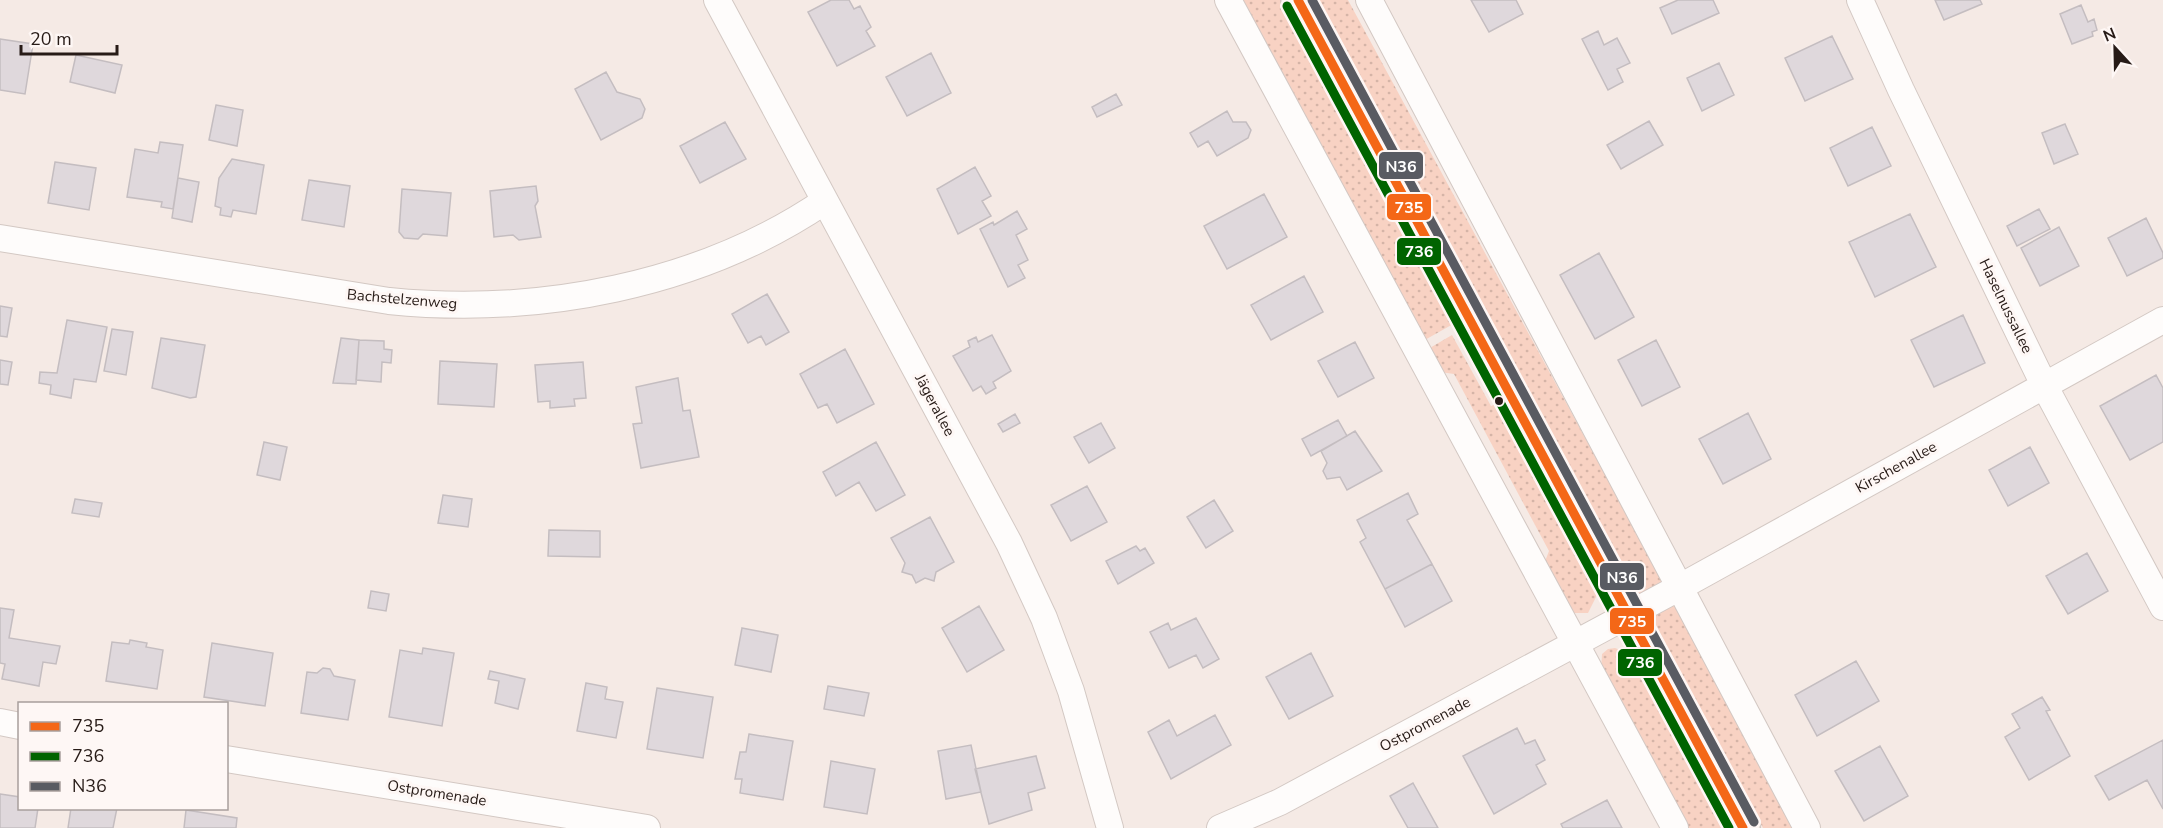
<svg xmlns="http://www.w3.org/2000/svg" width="2163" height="828" font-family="'Nunito Sans',sans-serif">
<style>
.grass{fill:url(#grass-dots)}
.building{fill:#dfd8dc;stroke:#c4bdc0;stroke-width:1.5}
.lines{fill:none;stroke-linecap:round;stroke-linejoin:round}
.street-casing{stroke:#d3c8c3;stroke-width:28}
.secondary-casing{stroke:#d3c8c3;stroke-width:36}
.street{stroke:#fefcfb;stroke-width:26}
.secondary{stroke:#f7f2ef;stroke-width:33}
.bus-1-casing{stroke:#fef7f5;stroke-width:14}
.bus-2-casing{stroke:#fef7f5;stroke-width:14}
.bus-3-casing{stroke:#fef7f5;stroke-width:14}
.bus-1{stroke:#f46717;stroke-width:9}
.bus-2{stroke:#006400;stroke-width:9}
.bus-3{stroke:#595b62;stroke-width:9}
.bus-dot{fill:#271b17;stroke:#fef7f5;stroke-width:2}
.labels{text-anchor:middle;stroke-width:6;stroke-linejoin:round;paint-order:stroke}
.street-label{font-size:15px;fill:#271b17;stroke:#fef7f5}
.line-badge{stroke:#fef7f5;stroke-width:2}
.badge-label{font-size:16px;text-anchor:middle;font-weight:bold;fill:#fff}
</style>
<defs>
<pattern id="grass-dots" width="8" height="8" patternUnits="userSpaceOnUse" patternTransform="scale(1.5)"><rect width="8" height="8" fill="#f8d2c3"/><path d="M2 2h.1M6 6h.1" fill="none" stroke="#d5b4a7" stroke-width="1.8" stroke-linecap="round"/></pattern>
</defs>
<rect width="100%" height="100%" fill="#f5eae5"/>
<!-- grass -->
<path class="grass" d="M 1239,0 L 1280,0 L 1455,323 L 1423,341 Z
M 1315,0 L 1348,0 L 1713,674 L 1793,828 L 1763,828 Z
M 1452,335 L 1491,406 L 1496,404 L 1596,586 L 1597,595 L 1588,613 L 1572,613 L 1544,564 L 1549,551 L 1454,374 L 1440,372 L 1428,349 Z
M 1615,648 L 1625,652 L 1639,665 L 1727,828 L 1685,828 L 1601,671 L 1602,654 L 1608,649 Z"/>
<!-- building -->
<path class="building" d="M 831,0 L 849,0 L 854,9 L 860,6 L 871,27 L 866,31 L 875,46 L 837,66 L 808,12 Z
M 1471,0 L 1516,0 L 1523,14 L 1489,32 Z
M 1678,0 L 1713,0 L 1719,13 L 1672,34 L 1660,8 Z
M 1935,0 L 1980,0 L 1982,4 L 1944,20 Z
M 2081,5 L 2088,22 L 2094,19 L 2097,30 L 2092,32 L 2093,36 L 2072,44 L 2060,14 Z
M 1598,31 L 1604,45 L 1617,38 L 1630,63 L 1617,69 L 1623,82 L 1608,90 L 1582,39 Z
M 1832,36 L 1853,79 L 1805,101 L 1785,58 Z
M 0,39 L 33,44 L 25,94 L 0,90 Z
M 931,53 L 951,93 L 907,116 L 886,77 Z
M 76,55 L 122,65 L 115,93 L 70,82 Z
M 1719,63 L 1734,95 L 1702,111 L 1687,78 Z
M 606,72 L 617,92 L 640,99 L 645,109 L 642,118 L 601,140 L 575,89 Z
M 1116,94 L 1122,105 L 1097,117 L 1092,107 Z
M 216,105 L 243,110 L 237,146 L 209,140 Z
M 1227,111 L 1233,122 L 1246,122 L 1251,130 L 1248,138 L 1217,156 L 1208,141 L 1198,147 L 1190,133 Z
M 1649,121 L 1663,145 L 1621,169 L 1607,145 Z
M 725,122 L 746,159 L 700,183 L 680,146 Z
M 2065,124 L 2078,154 L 2054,164 L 2042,133 Z
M 1872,127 L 1891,166 L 1848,186 L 1830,148 Z
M 160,142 L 183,145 L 173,209 L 161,207 L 162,202 L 127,197 L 135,149 L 158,153 Z
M 232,159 L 264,165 L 256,214 L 233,210 L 231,217 L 220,215 L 221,208 L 215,206 L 219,178 Z
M 55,162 L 96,168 L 89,210 L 48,203 Z
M 975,167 L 991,196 L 982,201 L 991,216 L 958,234 L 937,189 Z
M 178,178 L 199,182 L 192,222 L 172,218 Z
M 309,180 L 350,186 L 344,227 L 302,220 Z
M 536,186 L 538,201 L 535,206 L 541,237 L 519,240 L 513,235 L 494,237 L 490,191 Z
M 402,189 L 451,193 L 447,236 L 423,234 L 418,239 L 404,238 L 399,232 Z
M 1264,194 L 1287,237 L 1227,269 L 1204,226 Z
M 2039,209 L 2050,229 L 2017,246 L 2007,226 Z
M 1017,211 L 1027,229 L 1016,235 L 1028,260 L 1018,265 L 1025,278 L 1008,287 L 980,229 L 993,222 L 994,225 Z
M 1910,214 L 1936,267 L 1875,297 L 1849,242 Z
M 2146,218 L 2163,253 L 2163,258 L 2127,276 L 2108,238 Z
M 2059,227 L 2079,266 L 2040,286 L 2021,248 Z
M 1599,253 L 1634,317 L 1595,339 L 1560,275 Z
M 1304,276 L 1323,312 L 1271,340 L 1251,305 Z
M 767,294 L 789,332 L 766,345 L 761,336 L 748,343 L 732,314 Z
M 0,306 L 12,308 L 7,337 L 0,336 Z
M 1963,315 L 1985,363 L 1934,387 L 1911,340 Z
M 67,320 L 107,327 L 96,382 L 74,379 L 71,398 L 50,394 L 51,385 L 39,383 L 40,372 L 57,373 Z
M 112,329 L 133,332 L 126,375 L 104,371 Z
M 992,335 L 1011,371 L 993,382 L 996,388 L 986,394 L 981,386 L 973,391 L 953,356 L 970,347 L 968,341 L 976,337 L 978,342 Z
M 161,338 L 205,345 L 196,397 L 190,398 L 152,388 Z
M 341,338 L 359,340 L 356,384 L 333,383 Z
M 359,340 L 384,341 L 384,349 L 392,350 L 391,363 L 382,362 L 381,382 L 356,380 Z
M 1656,340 L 1680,387 L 1642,406 L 1618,360 Z
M 1355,342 L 1374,378 L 1338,397 L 1318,361 Z
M 845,349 L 874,404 L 837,423 L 827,404 L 818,408 L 800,374 Z
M 0,360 L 12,362 L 8,385 L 0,384 Z
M 440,361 L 497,364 L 494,407 L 438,404 Z
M 583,362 L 586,398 L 574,399 L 575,406 L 550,408 L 550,401 L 538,402 L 535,365 Z
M 2156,375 L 2163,388 L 2163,442 L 2130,460 L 2100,406 Z
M 678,378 L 683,411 L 690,410 L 699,457 L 641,468 L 633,424 L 642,423 L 636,387 Z
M 1748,413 L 1771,459 L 1723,484 L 1699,439 Z
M 1015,414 L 1020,423 L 1003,432 L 998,424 Z
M 1338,420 L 1347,436 L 1311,456 L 1302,439 Z
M 1101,423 L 1115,448 L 1089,463 L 1074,437 Z
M 1355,431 L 1382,471 L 1347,490 L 1340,477 L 1327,479 L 1323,471 L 1327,463 L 1321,451 Z
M 264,442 L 287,447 L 280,480 L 257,475 Z
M 876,442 L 905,495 L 876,511 L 859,482 L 836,496 L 823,472 Z
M 2030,447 L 2049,483 L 2008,506 L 1989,470 Z
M 1087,486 L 1107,522 L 1071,541 L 1051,505 Z
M 1408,493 L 1418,514 L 1407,520 L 1432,564 L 1385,589 L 1360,542 L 1366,538 L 1357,520 Z
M 443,495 L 472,499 L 468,527 L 438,523 Z
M 75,499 L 102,503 L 99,517 L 72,513 Z
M 1214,500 L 1233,531 L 1206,548 L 1187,517 Z
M 930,517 L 954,562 L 936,572 L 934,581 L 925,578 L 916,583 L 912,575 L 902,572 L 905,563 L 891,538 Z
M 549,530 L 600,531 L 600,557 L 548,556 Z
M 1136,546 L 1140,551 L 1145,548 L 1154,563 L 1118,584 L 1106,561 Z
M 2087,553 L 2108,591 L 2068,614 L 2046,576 Z
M 1432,564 L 1452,601 L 1405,627 L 1385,589 Z
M 371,591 L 389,594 L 386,611 L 368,608 Z
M 979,606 L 1004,650 L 967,672 L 942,628 Z
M 0,608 L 14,610 L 9,638 L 60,646 L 56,664 L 43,662 L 39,686 L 2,679 L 5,664 L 0,663 Z
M 1196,618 L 1219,659 L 1203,668 L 1196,655 L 1169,668 L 1150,632 L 1168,623 L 1171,630 Z
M 742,628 L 778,635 L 771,672 L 735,665 Z
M 130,640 L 147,643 L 146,647 L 163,650 L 157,689 L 106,681 L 112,642 L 129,644 Z
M 212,643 L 273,653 L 265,706 L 204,697 Z
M 423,648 L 454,653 L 442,726 L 389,717 L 400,650 L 422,654 Z
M 1311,653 L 1333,696 L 1289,719 L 1266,677 Z
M 1856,661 L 1879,701 L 1817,736 L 1795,695 Z
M 323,668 L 330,669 L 334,676 L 355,680 L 348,720 L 301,713 L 307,672 L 317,673 Z
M 490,671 L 525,679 L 518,709 L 495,703 L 499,681 L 488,679 Z
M 586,683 L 607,687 L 605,699 L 623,702 L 616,738 L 577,731 Z
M 828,686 L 869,693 L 864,716 L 824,709 Z
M 657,688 L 713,697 L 703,758 L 647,749 Z
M 2042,697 L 2050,710 L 2046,711 L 2070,756 L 2029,780 L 2005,737 L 2020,728 L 2012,714 Z
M 1215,715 L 1231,745 L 1171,779 L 1148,732 L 1169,720 L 1177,736 Z
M 1517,728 L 1525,744 L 1535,740 L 1545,760 L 1536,765 L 1546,784 L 1494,814 L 1463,756 Z
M 749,734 L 793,741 L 783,800 L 740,793 L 742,779 L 735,779 L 740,752 L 746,752 Z
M 2163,740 L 2163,809 L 2147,780 L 2109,800 L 2095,776 Z
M 971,745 L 981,792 L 946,799 L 938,751 Z
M 1880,746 L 1908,796 L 1864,821 L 1835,771 Z
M 1036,756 L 1045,788 L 1028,793 L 1032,810 L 989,824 L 975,769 Z
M 831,761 L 875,769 L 867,814 L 824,807 Z
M 1413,783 L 1438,828 L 1408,828 L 1390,796 Z
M 0,794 L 20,797 L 20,808 L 38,808 L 35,828 L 0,828 Z
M 1607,800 L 1622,828 L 1563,828 L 1561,824 Z
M 71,808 L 117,808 L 113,828 L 68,828 Z
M 186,810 L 237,818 L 236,828 L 184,828 Z"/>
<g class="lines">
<!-- street casing -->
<g class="street-casing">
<path id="street" d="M 717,0 L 1009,543 L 1044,618 L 1071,691 L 1110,828
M 1228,0 L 1675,828
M 1369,0 L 1807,828
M 1860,0 L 1901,90 L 2044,385 L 2163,607
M 0,238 L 389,301 C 538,316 700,286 825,201
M 0,722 L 20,726
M 226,759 L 647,828
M 1220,828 L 1280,802 L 1682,586 L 2163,320"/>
</g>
<!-- secondary casing -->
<g class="secondary-casing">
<path id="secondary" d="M 1298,0 L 1743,828"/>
</g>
<!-- street -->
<use href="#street" class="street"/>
<!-- secondary -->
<use href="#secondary" class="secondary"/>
<!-- bus-1 casing -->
<g class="bus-1-casing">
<path id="bus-1" d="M 1298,0 L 1743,828"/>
</g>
<!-- bus-2 casing -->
<g class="bus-2-casing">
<path id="bus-2" d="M 1287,6 L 1729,828"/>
</g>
<!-- bus-3 casing -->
<g class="bus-3-casing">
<path id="bus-3" d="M 1312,0 L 1754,822"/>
</g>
<!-- bus-1 -->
<use href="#bus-1" class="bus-1"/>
<!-- bus-2 -->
<use href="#bus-2" class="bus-2"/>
<!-- bus-3 -->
<use href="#bus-3" class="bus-3"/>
</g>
<!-- markers -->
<circle class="bus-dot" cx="1499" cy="401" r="5"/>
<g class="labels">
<!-- street labels -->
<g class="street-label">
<text transform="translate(402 299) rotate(5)" y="5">Bachstelzenweg</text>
<text transform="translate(2006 306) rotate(64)" y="5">Haselnussallee</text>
<text transform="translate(935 405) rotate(62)" y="5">Jägerallee</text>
<text transform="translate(1896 467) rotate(-29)" y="5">Kirschenallee</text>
<text transform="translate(1425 724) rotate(-28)" y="5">Ostpromenade</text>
<text transform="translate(437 793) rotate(9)" y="5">Ostpromenade</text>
</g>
</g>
<g class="line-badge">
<rect x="1378" y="151" width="46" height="29" rx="6" fill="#595b62"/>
<rect x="1386" y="193" width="46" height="28" rx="6" fill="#f46717"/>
<rect x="1396" y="237" width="46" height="29" rx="6" fill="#006400"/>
<rect x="1599" y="562" width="46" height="29" rx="6" fill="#595b62"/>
<rect x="1609" y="607" width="46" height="28" rx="6" fill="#f46717"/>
<rect x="1617" y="648" width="46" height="29" rx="6" fill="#006400"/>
</g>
<g class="badge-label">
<text x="1401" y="172">N36</text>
<text x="1409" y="213">735</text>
<text x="1419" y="257">736</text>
<text x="1622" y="583">N36</text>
<text x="1632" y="627">735</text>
<text x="1640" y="668">736</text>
</g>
<!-- legend -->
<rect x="18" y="702" width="210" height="108" fill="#fef7f5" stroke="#a89f9c" stroke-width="1.5"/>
<rect x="30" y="722" width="30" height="9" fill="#f46717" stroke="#a89f9c" stroke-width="1.5"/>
<text x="72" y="732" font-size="18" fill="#271b17">735</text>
<rect x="30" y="752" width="30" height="9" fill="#006400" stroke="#a89f9c" stroke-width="1.5"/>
<text x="72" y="762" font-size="18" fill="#271b17">736</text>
<rect x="30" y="782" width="30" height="9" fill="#595b62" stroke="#a89f9c" stroke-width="1.5"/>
<text x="72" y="792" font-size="18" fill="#271b17">N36</text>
<!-- north arrow -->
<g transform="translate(2115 48) rotate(338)" stroke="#fef7f5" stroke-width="4.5" paint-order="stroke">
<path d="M0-4.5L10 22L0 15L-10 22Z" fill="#271b17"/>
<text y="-9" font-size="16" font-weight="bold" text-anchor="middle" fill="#271b17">N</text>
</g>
<!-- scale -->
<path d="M21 45v9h96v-9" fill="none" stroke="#271b17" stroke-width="3"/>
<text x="30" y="45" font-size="18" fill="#271b17" stroke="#fef7f5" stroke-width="4.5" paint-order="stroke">20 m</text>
</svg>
